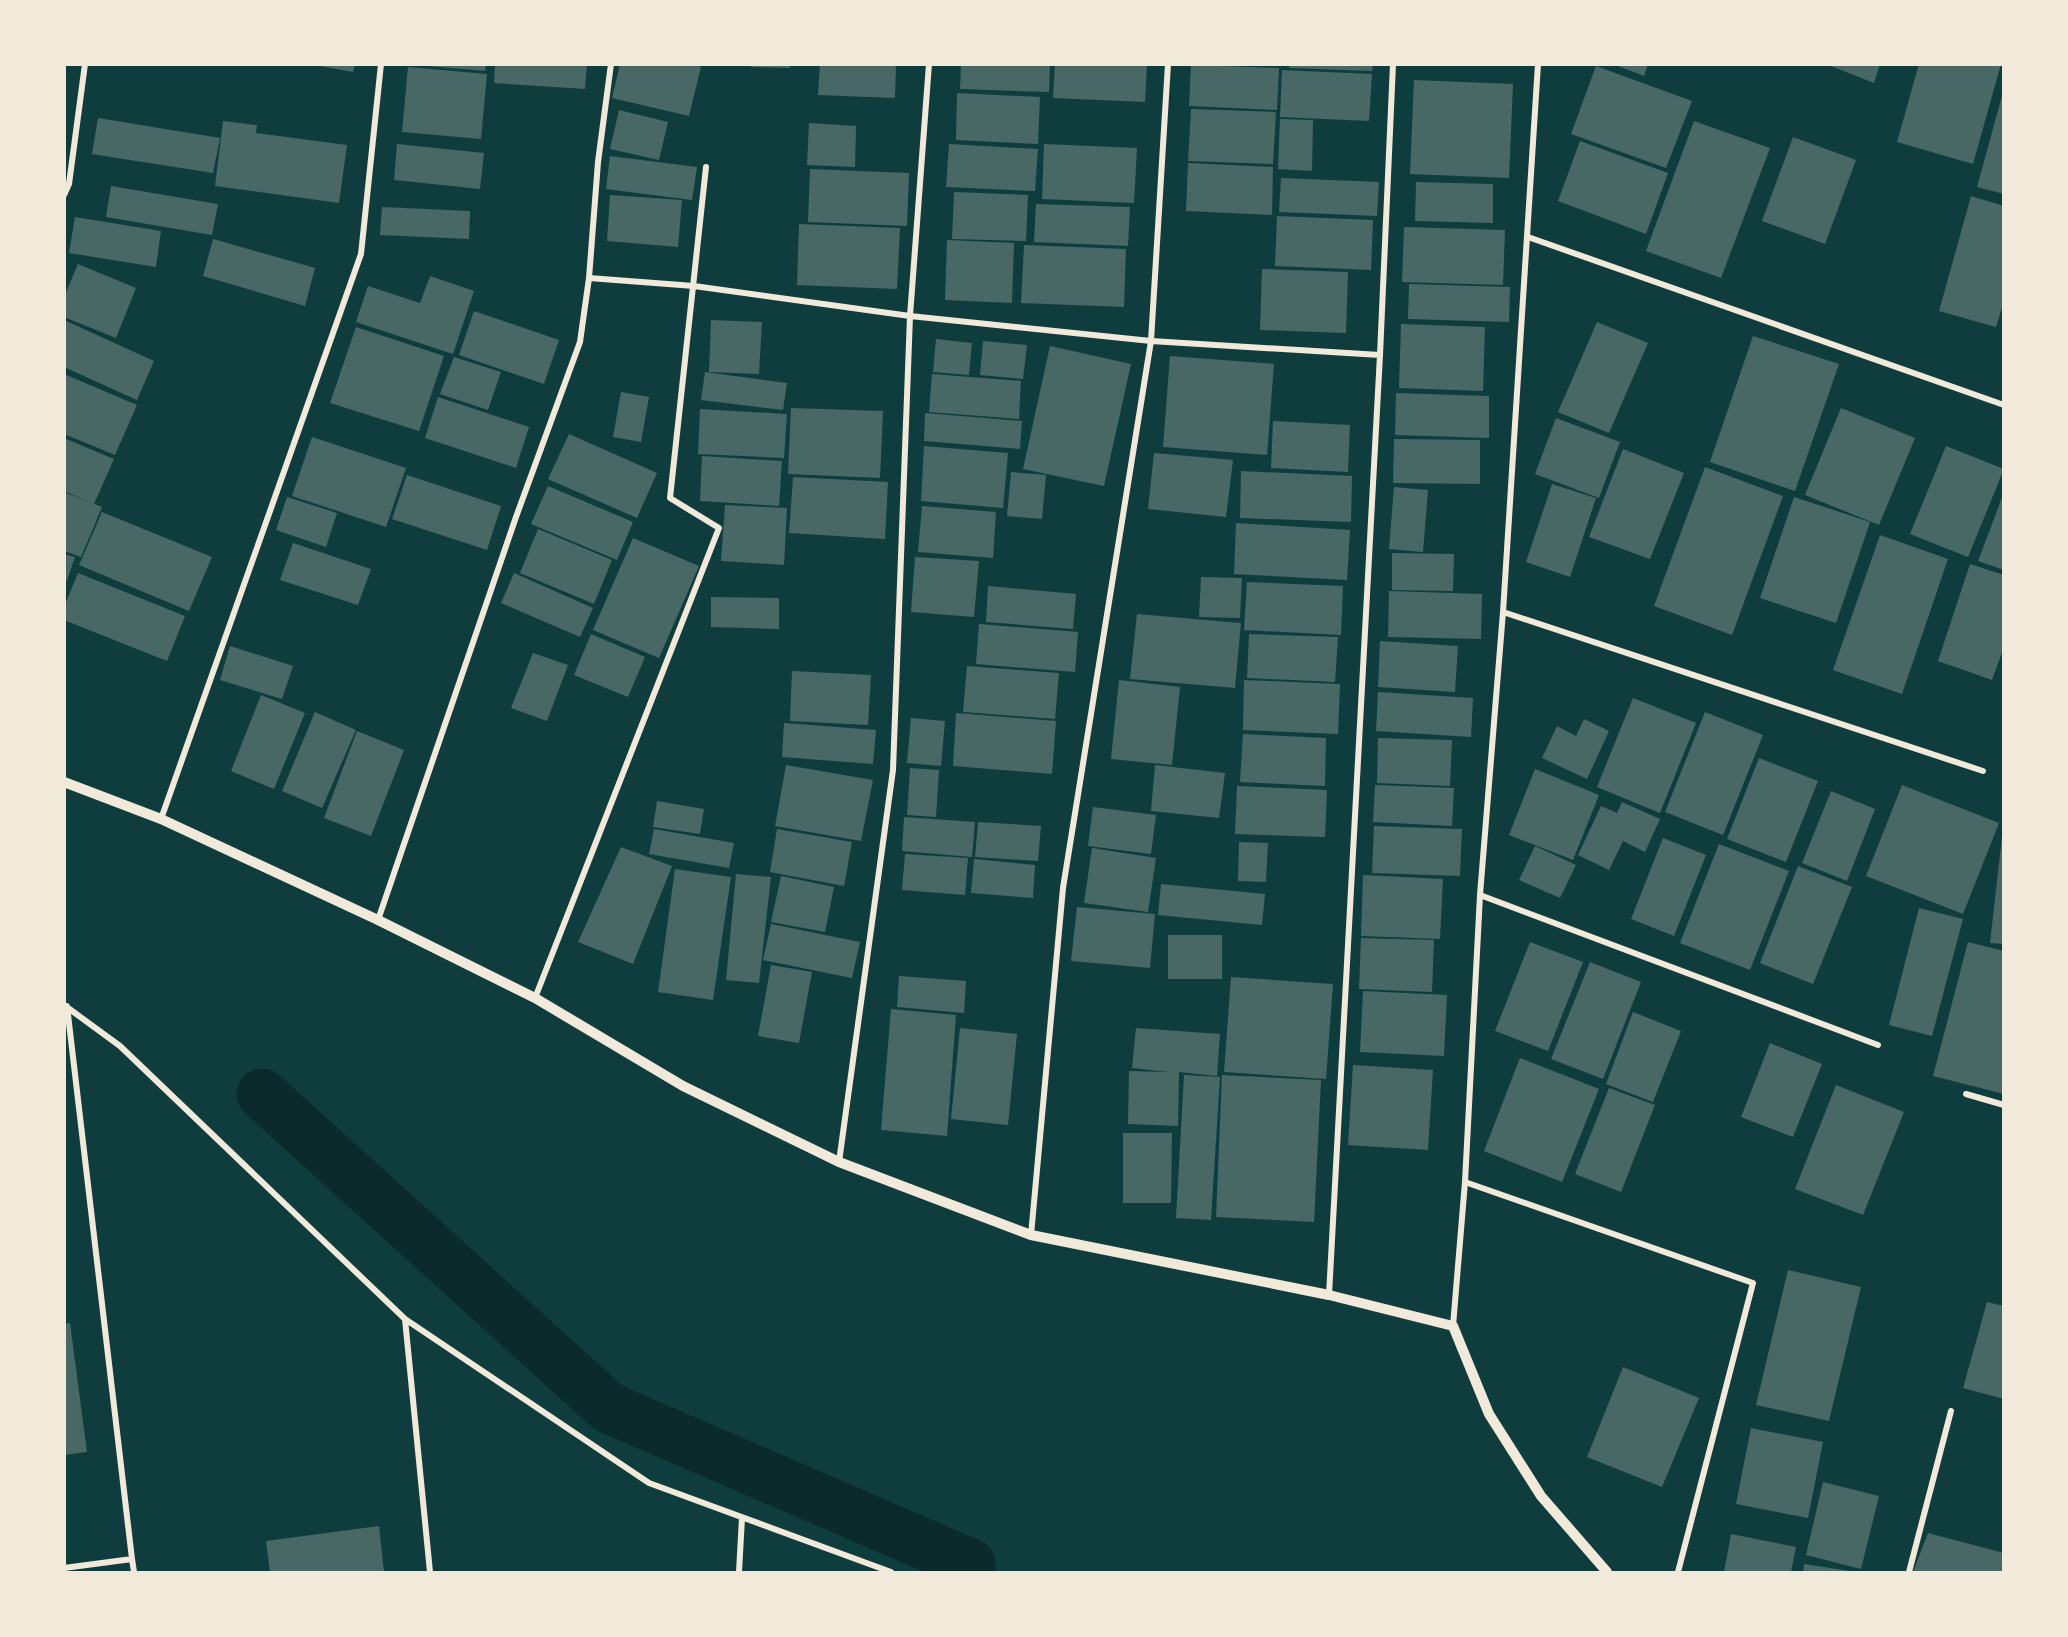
<svg xmlns="http://www.w3.org/2000/svg" width="2068" height="1637" font-family="'DM Sans',sans-serif">
<style>
.lines{fill:none;stroke-linecap:round;stroke-linejoin:round}
.canal{stroke:#0a2a2b;stroke-width:51}
.building{fill:#486865}
.minor{stroke:#f1e9da;stroke-width:6}
.tertiary{stroke:#f1e9da;stroke-width:10}
</style>
<rect width="100%" height="100%" fill="#0f3d3e"/>
<g class="lines">
<!-- canal -->
<path class="canal" d="M 262,1094 L 609,1408 L 970,1564"/>
</g>
<!-- building -->
<path class="building" d="M 309,64 L 355,64 L 353,72 Z
M 428,64 L 486,64 L 485,71 L 428,66 Z
M 495,64 L 587,64 L 585,89 L 494,83 Z
M 620,64 L 692,64 L 701,67 L 689,116 L 612,98 Z
M 751,64 L 790,64 L 790,68 L 751,67 Z
M 820,64 L 896,64 L 895,98 L 818,95 Z
M 961,64 L 1050,64 L 1049,92 L 960,89 Z
M 1055,64 L 1147,64 L 1145,102 L 1053,98 Z
M 1289,64 L 1373,64 L 1372,71 L 1289,68 Z
M 1613,64 L 1648,64 L 1644,76 Z
M 1826,64 L 1880,64 L 1874,83 Z
M 1919,64 L 2001,64 L 1973,164 L 1897,142 Z
M 1191,65 L 1279,68 L 1277,110 L 1189,106 Z
M 1596,66 L 1692,101 L 1666,168 L 1571,134 Z
M 408,67 L 487,74 L 481,139 L 402,132 Z
M 1282,70 L 1372,74 L 1369,121 L 1280,117 Z
M 1414,80 L 1513,84 L 1509,178 L 1410,174 Z
M 2003,92 L 2004,92 L 2004,194 L 1977,187 Z
M 957,93 L 1040,97 L 1038,144 L 956,140 Z
M 1191,109 L 1276,112 L 1273,164 L 1188,161 Z
M 619,110 L 668,122 L 659,160 L 610,149 Z
M 98,118 L 220,138 L 213,173 L 92,154 Z
M 1280,119 L 1313,120 L 1312,171 L 1278,169 Z
M 223,121 L 257,125 L 256,133 L 347,145 L 339,203 L 215,186 Z
M 1694,121 L 1770,148 L 1721,278 L 1646,251 Z
M 809,123 L 856,126 L 855,167 L 807,165 Z
M 1793,137 L 1856,160 L 1825,244 L 1762,221 Z
M 1580,141 L 1668,173 L 1646,234 L 1558,201 Z
M 397,144 L 484,153 L 480,189 L 394,180 Z
M 949,144 L 1038,149 L 1035,191 L 946,187 Z
M 1044,144 L 1137,148 L 1134,203 L 1042,199 Z
M 610,156 L 697,167 L 692,200 L 606,189 Z
M 1188,163 L 1273,167 L 1272,215 L 1186,211 Z
M 810,169 L 909,173 L 907,226 L 808,222 Z
M 1281,178 L 1379,182 L 1377,216 L 1279,212 Z
M 1416,182 L 1493,184 L 1493,223 L 1415,221 Z
M 111,186 L 218,204 L 212,235 L 106,217 Z
M 954,192 L 1028,195 L 1026,241 L 952,239 Z
M 610,195 L 682,200 L 678,247 L 607,241 Z
M 1971,196 L 2004,206 L 2004,301 L 1996,327 L 1939,311 Z
M 1036,204 L 1130,207 L 1128,246 L 1034,242 Z
M 382,207 L 470,211 L 469,239 L 380,235 Z
M 1277,216 L 1373,220 L 1371,270 L 1275,266 Z
M 75,217 L 161,231 L 156,267 L 69,253 Z
M 799,224 L 900,228 L 897,289 L 797,285 Z
M 1404,227 L 1505,230 L 1503,285 L 1402,282 Z
M 213,239 L 315,268 L 305,306 L 203,276 Z
M 947,240 L 1014,243 L 1012,303 L 945,300 Z
M 1024,245 L 1126,249 L 1124,307 L 1021,303 Z
M 78,264 L 136,288 L 116,338 L 64,317 L 64,297 Z
M 1262,269 L 1348,272 L 1346,333 L 1260,330 Z
M 430,276 L 474,291 L 453,354 L 356,322 L 368,286 L 420,303 Z
M 1409,284 L 1510,287 L 1509,322 L 1408,319 Z
M 474,311 L 559,340 L 544,384 L 459,355 Z
M 64,320 L 154,361 L 137,400 L 64,367 Z
M 711,320 L 762,322 L 759,374 L 709,372 Z
M 1597,322 L 1648,343 L 1609,433 L 1558,412 Z
M 1401,324 L 1485,327 L 1483,391 L 1399,388 Z
M 356,327 L 444,356 L 419,431 L 330,403 Z
M 1753,336 L 1839,364 L 1795,491 L 1710,462 Z
M 936,339 L 972,343 L 969,375 L 933,372 Z
M 983,341 L 1027,345 L 1023,379 L 980,375 Z
M 1050,346 L 1131,364 L 1104,486 L 1023,469 Z
M 1170,356 L 1274,364 L 1267,455 L 1163,447 Z
M 454,357 L 501,372 L 488,410 L 440,394 Z
M 705,372 L 787,383 L 783,410 L 701,400 Z
M 64,374 L 137,405 L 115,455 L 64,434 Z
M 932,374 L 1021,381 L 1019,419 L 929,412 Z
M 621,392 L 649,397 L 641,442 L 613,437 Z
M 1396,393 L 1489,396 L 1489,438 L 1395,435 Z
M 438,397 L 529,427 L 516,468 L 425,438 Z
M 791,408 L 883,411 L 880,478 L 788,474 Z
M 1841,408 L 1915,438 L 1879,525 L 1805,495 Z
M 700,409 L 787,414 L 784,458 L 698,454 Z
M 925,413 L 1022,421 L 1020,449 L 924,441 Z
M 1556,418 L 1620,442 L 1599,498 L 1535,474 Z
M 1273,421 L 1350,425 L 1348,472 L 1271,468 Z
M 569,434 L 657,473 L 637,518 L 548,479 Z
M 312,437 L 406,468 L 386,527 L 292,496 Z
M 64,438 L 114,459 L 94,504 L 64,491 Z
M 1394,439 L 1480,440 L 1480,484 L 1393,483 Z
M 924,446 L 1008,453 L 1003,508 L 921,501 Z
M 1946,446 L 2004,469 L 1968,557 L 1910,534 Z
M 1623,449 L 1684,473 L 1650,559 L 1589,537 Z
M 1154,453 L 1233,460 L 1226,517 L 1148,509 Z
M 702,456 L 782,461 L 779,506 L 700,501 Z
M 1705,467 L 1783,496 L 1732,635 L 1654,606 Z
M 1241,471 L 1352,476 L 1351,522 L 1240,518 Z
M 1011,472 L 1046,475 L 1042,519 L 1007,516 Z
M 407,475 L 501,506 L 487,550 L 392,519 Z
M 793,477 L 888,482 L 885,539 L 789,533 Z
M 1552,484 L 1596,498 L 1570,577 L 1526,562 Z
M 548,486 L 633,522 L 617,560 L 531,524 Z
M 1394,487 L 1428,490 L 1423,552 L 1389,549 Z
M 64,492 L 102,507 L 81,557 L 64,551 Z
M 2003,495 L 2004,495 L 2004,570 L 1978,561 Z
M 287,497 L 337,513 L 326,547 L 276,530 Z
M 1794,497 L 1870,522 L 1836,623 L 1760,598 Z
M 725,505 L 787,508 L 784,565 L 721,561 Z
M 922,506 L 996,512 L 993,558 L 918,552 Z
M 102,512 L 212,557 L 189,611 L 79,565 Z
M 1236,523 L 1350,530 L 1347,580 L 1234,574 Z
M 538,529 L 612,560 L 594,604 L 520,573 Z
M 1880,535 L 1948,559 L 1902,694 L 1833,670 Z
M 633,538 L 699,566 L 659,658 L 593,630 Z
M 293,543 L 371,569 L 358,605 L 280,580 Z
M 1392,553 L 1454,554 L 1453,591 L 1392,590 Z
M 64,554 L 75,557 L 65,586 L 64,586 Z
M 915,557 L 979,561 L 974,617 L 911,612 Z
M 1970,564 L 2004,575 L 2004,647 L 1992,680 L 1938,661 Z
M 78,573 L 185,616 L 167,661 L 64,620 L 64,607 Z
M 514,573 L 593,608 L 580,637 L 501,603 Z
M 1201,577 L 1242,578 L 1240,618 L 1199,617 Z
M 1247,582 L 1343,586 L 1341,635 L 1244,630 Z
M 988,586 L 1076,594 L 1073,629 L 986,622 Z
M 1389,591 L 1482,594 L 1481,639 L 1388,637 Z
M 711,597 L 779,598 L 779,629 L 711,627 Z
M 1137,614 L 1241,623 L 1235,688 L 1130,679 Z
M 979,624 L 1078,632 L 1075,672 L 976,664 Z
M 591,634 L 645,657 L 628,697 L 574,675 Z
M 1249,634 L 1338,637 L 1335,682 L 1247,678 Z
M 1380,641 L 1458,646 L 1455,692 L 1378,687 Z
M 230,646 L 293,666 L 282,699 L 220,680 Z
M 533,653 L 568,665 L 547,721 L 511,708 Z
M 967,666 L 1059,673 L 1055,719 L 963,712 Z
M 792,671 L 871,675 L 868,725 L 790,721 Z
M 1119,680 L 1180,687 L 1172,765 L 1111,759 Z
M 1244,680 L 1340,684 L 1338,734 L 1243,730 Z
M 1378,692 L 1473,698 L 1471,737 L 1376,731 Z
M 261,695 L 305,713 L 274,789 L 231,771 Z
M 1633,698 L 1696,723 L 1660,813 L 1597,787 Z
M 315,712 L 356,730 L 322,808 L 282,791 Z
M 1705,712 L 1763,735 L 1723,835 L 1665,812 Z
M 956,713 L 1056,721 L 1052,774 L 953,766 Z
M 911,718 L 945,721 L 941,766 L 907,763 Z
M 1584,719 L 1609,731 L 1587,779 L 1542,758 L 1557,726 L 1576,736 Z
M 784,723 L 876,730 L 873,764 L 782,757 Z
M 357,731 L 404,750 L 371,836 L 324,818 Z
M 1243,734 L 1326,738 L 1325,786 L 1240,782 Z
M 1378,738 L 1452,740 L 1450,786 L 1377,783 Z
M 1759,758 L 1818,781 L 1786,862 L 1727,839 Z
M 786,765 L 873,780 L 861,841 L 775,826 Z
M 1155,765 L 1225,773 L 1219,818 L 1151,811 Z
M 910,768 L 939,770 L 936,817 L 907,815 Z
M 1535,769 L 1599,795 L 1573,860 L 1509,835 Z
M 1375,785 L 1454,788 L 1452,826 L 1373,822 Z
M 1902,785 L 1999,823 L 1963,914 L 1866,876 Z
M 1237,786 L 1327,790 L 1325,837 L 1235,834 Z
M 1831,791 L 1875,809 L 1847,881 L 1802,863 Z
M 657,801 L 704,809 L 700,834 L 653,827 Z
M 1622,802 L 1660,819 L 1645,852 L 1623,841 L 1609,870 L 1578,855 L 1601,806 L 1617,813 Z
M 1093,807 L 1156,815 L 1151,854 L 1088,846 Z
M 904,817 L 975,822 L 972,857 L 902,851 Z
M 978,822 L 1041,826 L 1038,861 L 975,857 Z
M 1374,826 L 1462,829 L 1460,876 L 1372,873 Z
M 654,829 L 734,843 L 729,868 L 649,854 Z
M 777,829 L 852,842 L 844,886 L 770,872 Z
M 2002,837 L 2004,837 L 2004,944 L 1990,943 Z
M 1663,838 L 1706,855 L 1674,936 L 1631,919 Z
M 1239,842 L 1268,843 L 1266,882 L 1238,881 Z
M 1719,844 L 1789,871 L 1750,970 L 1680,943 Z
M 1535,846 L 1576,865 L 1560,898 L 1519,880 Z
M 621,847 L 672,866 L 633,964 L 578,942 Z
M 1092,848 L 1156,858 L 1148,912 L 1084,903 Z
M 905,854 L 968,858 L 965,895 L 902,890 Z
M 974,859 L 1035,865 L 1033,898 L 971,893 Z
M 1798,866 L 1852,887 L 1813,984 L 1760,963 Z
M 675,869 L 731,877 L 713,1000 L 658,992 Z
M 736,874 L 771,877 L 759,983 L 726,980 Z
M 1363,875 L 1443,879 L 1440,939 L 1361,936 Z
M 781,876 L 834,887 L 825,932 L 771,922 Z
M 1161,884 L 1265,894 L 1262,925 L 1158,915 Z
M 1077,907 L 1155,914 L 1150,968 L 1071,961 Z
M 1919,908 L 1963,919 L 1932,1036 L 1889,1025 Z
M 771,924 L 860,942 L 852,978 L 763,960 Z
M 1168,935 L 1222,935 L 1222,979 L 1168,979 Z
M 1361,938 L 1434,940 L 1432,992 L 1359,989 Z
M 1530,942 L 1583,962 L 1548,1051 L 1495,1031 Z
M 1968,942 L 2004,951 L 2004,1094 L 1933,1076 Z
M 1590,962 L 1641,982 L 1603,1079 L 1551,1059 Z
M 771,965 L 812,972 L 799,1043 L 758,1036 Z
M 899,976 L 966,981 L 964,1013 L 897,1007 Z
M 1231,977 L 1333,984 L 1326,1079 L 1224,1072 Z
M 1363,991 L 1447,995 L 1444,1056 L 1360,1052 Z
M 891,1009 L 956,1015 L 947,1136 L 881,1130 Z
M 1633,1012 L 1681,1031 L 1653,1102 L 1606,1084 Z
M 960,1028 L 1017,1034 L 1008,1125 L 951,1119 Z
M 1136,1028 L 1220,1034 L 1217,1076 L 1179,1072 L 1178,1126 L 1128,1124 L 1129,1071 L 1169,1072 L 1132,1068 Z
M 1770,1043 L 1822,1064 L 1793,1137 L 1741,1117 Z
M 1520,1058 L 1599,1089 L 1562,1182 L 1484,1151 Z
M 1353,1065 L 1433,1070 L 1428,1150 L 1348,1145 Z
M 1184,1075 L 1220,1077 L 1211,1220 L 1176,1218 Z
M 1222,1075 L 1321,1080 L 1314,1222 L 1216,1217 Z
M 1836,1085 L 1904,1112 L 1863,1215 L 1795,1189 Z
M 1609,1088 L 1655,1105 L 1621,1192 L 1575,1174 Z
M 1123,1133 L 1172,1133 L 1171,1203 L 1123,1203 Z
M 1788,1270 L 1861,1287 L 1829,1421 L 1756,1405 Z
M 1987,1302 L 2004,1306 L 2004,1399 L 1963,1388 Z
M 70,1323 L 87,1452 L 64,1455 L 64,1324 Z
M 1623,1367 L 1699,1398 L 1662,1487 L 1587,1457 Z
M 1751,1428 L 1823,1442 L 1808,1518 L 1736,1504 Z
M 1823,1482 L 1879,1496 L 1861,1569 L 1806,1555 Z
M 379,1526 L 384,1572 L 270,1572 L 266,1541 Z
M 1928,1533 L 2004,1553 L 2004,1572 L 1913,1572 Z
M 1731,1534 L 1796,1547 L 1791,1572 L 1724,1572 Z
M 1804,1564 L 1850,1571 L 1850,1572 L 1803,1572 Z"/>
<g class="lines">
<!-- minor -->
<path class="minor" d="M 611,64 L 598,162 L 589,278 L 694,286 L 910,316 L 1151,341 L 1380,355
M 64,195 L 69,184 L 85,64
M 1528,237 L 2004,405
M 1503,612 L 1983,771
M 161,819 L 361,254 L 381,64
M 1480,895 L 1878,1045
M 378,920 L 516,517 L 580,342 L 589,278
M 535,998 L 719,528 L 670,498 L 706,167
M 64,1005 L 120,1046 L 405,1319 L 649,1483 L 891,1572
M 1966,1094 L 2004,1105
M 839,1162 L 893,770 L 910,316 L 929,64
M 1465,1182 L 1753,1283 L 1678,1572
M 1031,1235 L 1063,888 L 1151,341 L 1168,64
M 1329,1295 L 1380,355 L 1393,64
M 405,1319 L 430,1572
M 1453,1326 L 1465,1182 L 1480,895 L 1503,612 L 1538,64
M 132,1559 L 134,1572
M 64,1568 L 132,1559 L 67,1006
M 739,1572 L 742,1518
M 1909,1572 L 1951,1411"/>
<!-- tertiary -->
<path class="tertiary" d="M 64,782 L 161,819 L 378,920 L 535,998 L 683,1086 L 839,1162 L 1031,1235 L 1329,1295 L 1453,1326 L 1489,1414 L 1541,1496 L 1607,1572"/>
</g>
<!-- border -->
<rect width="2068" height="1637" fill="none" stroke="#f1e9da" stroke-width="132"/>
</svg>
